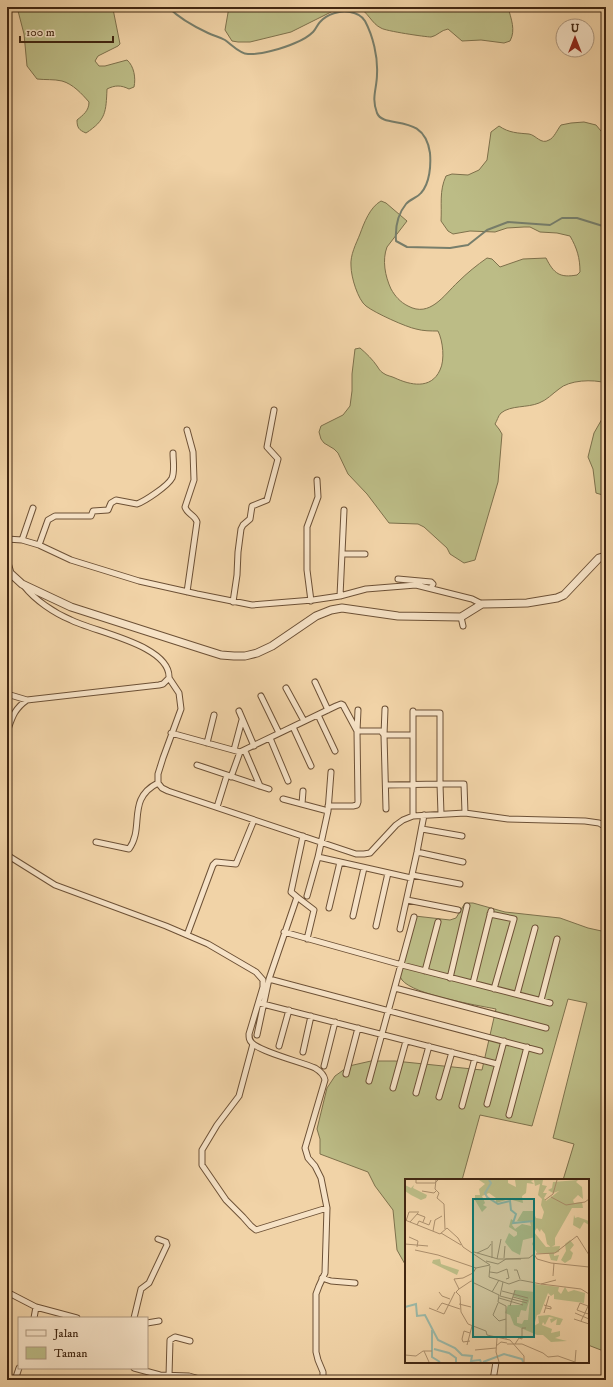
<svg xmlns="http://www.w3.org/2000/svg" width="613" height="1387" font-family="'IM FELL DW Pica',serif">
<style>
.green{fill:#bcbc86;stroke:#7e714c}
.lines{fill:none;stroke-linecap:round;stroke-linejoin:round}
.stream{stroke:#777e6b;stroke-width:2}
.minor-casing{stroke:#6d5136;stroke-width:7}
.tertiary-casing{stroke:#6d5136;stroke-width:9}
.minor{stroke:#f6e2c6;stroke-width:5}
.tertiary{stroke:#f6e2c6;stroke-width:7}
.inset-river{fill:none;stroke:#9bb8a7;stroke-width:2}
.inset-road{fill:none;stroke:#ab8e6b;stroke-width:1}
.view{fill:#0f766e;fill-opacity:0.15;stroke:#0f766e;stroke-width:2}
.inset-edge{fill:none;stroke:#412611;stroke-width:2}
</style>
<rect width="100%" height="100%" fill="#f1d3a7"/>
<filter id="stains"><feTurbulence type="fractalNoise" baseFrequency=".005" numOctaves="4"/><feColorMatrix values="0 0 0 0 .2 0 0 0 0 .09 0 0 0 0 .02 0 0 0 .5 -.17"/></filter>
<radialGradient id="worn" r=".72"><stop offset=".6" stop-color="#630" stop-opacity="0"/><stop offset="1" stop-color="#630" stop-opacity=".3"/></radialGradient>
<!-- green -->
<path class="green" d="M 17,7 L 111,7 L 113,9 L 120,44 L 118,46 L 98,56 L 95,61 L 99,66 L 105,66 L 127,60 C 134,66 136,78 134,87 L 129,89 C 121,85 115,85 107,89 C 106,112 106,120 86,133 C 79,130 77,128 77,120 C 83,115 89,111 89,102 C 82,94 73,84 62,81 C 54,79 45,80 37,79 L 27,66 L 24,34 Z
M 229,7 L 341,7 L 291,32 L 250,42 L 238,42 L 232,41 L 225,30 Z
M 358,7 L 508,7 C 511,19 516,30 510,41 L 504,43 L 481,40 L 462,41 L 448,29 C 441,30 437,36 431,37 C 426,37 385,31 381,28 C 372,24 368,12 358,7 Z
M 584,122 L 596,125 L 606,137 L 606,383 C 593,379 569,380 559,389 C 552,394 547,400 539,403 C 527,408 511,405 501,413 C 498,416 497,421 495,424 L 499,429 L 502,434 L 498,482 L 475,560 L 464,563 L 450,554 L 447,548 L 424,527 L 418,524 L 389,523 L 367,494 L 348,474 L 338,453 L 334,449 L 324,443 L 321,439 L 319,432 L 321,426 L 343,415 L 350,406 L 352,391 L 352,374 L 355,349 L 360,348 C 366,353 373,360 377,366 C 379,369 380,371 383,373 C 387,376 391,376 395,378 C 410,385 431,390 440,370 C 445,360 443,341 438,331 C 431,331 423,331 416,329 C 406,327 375,313 366,306 C 358,300 351,277 351,266 C 350,255 356,244 360,234 C 364,223 370,207 381,201 L 386,203 L 407,221 L 387,247 C 382,260 385,276 391,289 C 395,296 400,302 408,306 C 430,318 444,295 458,282 C 467,273 477,265 487,258 L 492,259 L 500,267 L 523,259 L 546,258 C 554,274 560,278 577,275 L 580,272 C 580,258 577,248 570,236 L 557,233 L 540,232 L 530,227 L 524,227 L 507,228 L 495,232 L 470,231 L 453,234 L 448,231 L 441,221 C 442,205 439,191 446,176 L 452,174 L 468,175 L 479,170 L 487,160 L 491,132 L 499,126 C 509,133 518,133 529,134 C 536,135 541,145 549,140 C 554,138 557,130 561,125 L 571,123 Z
M 606,412 L 606,496 L 596,493 L 593,469 L 588,457 L 594,433 Z
M 465,903 L 473,903 L 505,912 L 560,918 L 588,928 L 606,932 L 606,1352 L 588,1345 L 588,1180 L 563,1180 L 574,1144 L 553,1138 L 587,1003 L 568,999 L 532,1126 L 480,1115 L 462,1180 L 406,1180 L 406,1266 L 397,1250 L 393,1210 L 375,1186 L 368,1172 L 320,1154 L 320,1139 L 317,1129 L 327,1088 L 335,1076 L 349,1066 L 371,1061 L 395,1061 L 482,1070 L 496,1009 C 476,1005 414,995 402,980 C 400,977 399,973 397,969 L 415,916 L 450,920 L 456,918 Z"/>
<g class="lines">
<!-- stream -->
<path class="stream" d="M 168,7 C 180,19 193,26 208,33 C 214,36 220,37 225,40 C 232,45 240,54 248,54 C 260,55 284,48 295,43 C 300,41 309,36 313,32 C 316,29 317,25 320,22 C 327,14 340,10 350,12 C 356,13 362,16 365,21 C 373,36 378,57 377,74 C 377,89 371,97 377,113 C 384,130 424,111 430,153 C 431,165 430,183 421,193 C 417,198 410,199 406,204 C 397,215 395,227 396,241 L 407,247 L 450,248 L 468,245 L 487,230 L 508,222 L 550,225 L 562,218 L 577,218 L 606,227"/>
<!-- minor casing -->
<g class="minor-casing">
<path id="minor" d="M 187,430 L 193,452 L 194,480 L 185,507 C 187,514 195,515 197,522 L 187,592
M 7,539 L 22,540 L 39,545 L 71,560 L 139,581 L 197,594 L 252,605 L 313,600 L 340,596 L 366,589 L 416,585 L 472,599 L 482,604
M 22,540 L 33,508
M 39,545 L 48,520 L 55,516 L 91,516 L 93,511 L 108,510 L 111,503 L 116,500 L 137,504 C 145,501 168,486 172,478 C 175,471 173,461 173,453
M 342,554 L 365,554
M 398,579 L 431,582 L 433,584 L 431,588
M 340,596 L 344,510
M 311,601 L 307,570 L 307,527 L 318,497 L 317,480
M 233,602 L 237,575 L 238,552 L 241,529 L 243,525 L 250,519 L 252,506 L 267,500 L 278,459 L 267,447 L 274,410
M 461,617 L 463,626
M 169,678 L 179,693 L 181,709 L 163,758 L 158,774 L 158,783 L 162,788 L 168,791 L 356,854 L 364,854 L 370,853 L 396,825 L 403,820 L 413,816 L 465,813 L 508,819 L 585,821 L 599,823 L 606,827
M 315,682 L 328,710
M 286,688 L 304,721
M 7,694 L 27,700
M 261,696 L 279,733
M 385,709 L 384,735 L 413,735
M 358,710 L 357,731 L 381,731 L 384,735 L 386,809
M 239,711 L 254,746
M 413,711 L 413,816
M 413,713 L 440,713 L 440,784 L 464,784 L 465,813
M 318,715 L 335,751
M 293,727 L 311,766
M 7,732 C 12,718 14,709 27,700 L 159,685 L 163,684 L 169,678 C 171,645 94,632 71,620 C 54,613 35,600 24,586
M 171,733 L 240,752 L 336,706 L 341,704 L 343,705 L 357,731 L 358,802 L 357,805 L 353,806 L 328,806
M 270,738 L 288,781
M 207,743 L 214,715
M 234,750 L 242,720
M 245,751 L 260,786
M 197,765 L 269,789
M 331,772 L 328,811 L 318,857 L 411,878
M 231,777 L 240,752
M 386,785 L 440,784 L 441,814
M 283,799 L 328,811
M 302,804 L 303,791
M 217,807 L 227,775
M 422,829 L 462,836
M 96,842 L 129,849 C 145,827 126,799 158,783
M 417,852 L 463,862
M 7,855 L 55,885 L 166,926 L 208,944 L 256,972 L 263,980 L 263,987 L 249,1034 C 249,1038 249,1040 252,1043 C 261,1052 301,1062 315,1068 C 320,1071 324,1074 325,1080 L 305,1148 L 308,1158 L 315,1166 L 321,1178 L 327,1208 L 325,1273 L 319,1286 L 316,1294 L 316,1352 L 318,1360 L 323,1372 L 323,1380
M 412,875 L 460,884
M 307,896 L 318,857
M 297,897 L 314,910 L 307,939
M 407,900 L 458,910
M 329,908 L 340,862
M 490,914 L 514,919 L 494,989
M 353,916 L 364,868
M 376,926 L 388,873
M 400,929 L 417,852 L 424,815
M 284,932 L 402,965 L 550,1003
M 187,935 L 213,865 L 216,862 L 236,864 L 254,820
M 425,971 L 438,922
M 450,978 L 467,906
M 269,979 L 540,1051
M 473,983 L 491,911
M 395,988 L 546,1028
M 517,994 L 535,928
M 541,1000 L 557,939
M 259,1003 L 497,1064
M 257,1035 L 269,979 L 297,897 L 291,892 L 303,836
M 253,1044 L 239,1096 L 217,1125 L 202,1150 L 202,1165 L 226,1200 L 243,1217 L 251,1226 L 256,1230 L 327,1208
M 279,1046 L 289,1010
M 303,1052 L 311,1016
M 324,1066 L 335,1022
M 346,1074 L 358,1028
M 369,1081 L 414,917
M 393,1088 L 406,1041
M 416,1093 L 429,1046
M 439,1097 L 452,1052
M 487,1104 L 504,1041
M 462,1106 L 475,1058
M 509,1115 L 527,1047
M 322,1278 L 331,1281 L 355,1283
M 7,1292 L 36,1307 L 77,1318
M 34,1318 L 36,1307
M 134,1318 L 141,1289 L 149,1283 L 167,1245 L 166,1242 L 158,1239
M 147,1323 L 159,1321
M 134,1368 L 160,1375 L 189,1376 L 203,1380
M 169,1376 L 170,1340 L 175,1337 L 190,1341
M 15,1380 L 19,1368
M 493,1380 L 496,1362"/>
</g>
<!-- tertiary casing -->
<g class="tertiary-casing">
<path id="tertiary" d="M 7,563 L 10,573 L 22,584 L 71,607 L 202,649 L 221,655 L 234,656 L 245,656 L 257,653 L 272,646 L 316,616 L 331,610 L 342,608 L 398,616 L 461,617 L 482,604 L 527,603 L 557,598 L 564,595 L 599,558 L 606,556"/>
</g>
<!-- minor -->
<use href="#minor" class="minor"/>
<!-- tertiary -->
<use href="#tertiary" class="tertiary"/>
</g>
<!-- overview -->
<g transform="translate(405 1179)">
<rect width="184" height="184" fill="#f1d3a7"/>
<path d="M 74,1 L 103,1 L 103,4 L 111,8 L 110,1 L 144,1 L 138,1 L 137,6 L 142,7 L 138,14 L 142,14 L 139,19 L 141,22 L 154,12 L 148,14 L 143,11 L 147,9 L 148,3 L 173,1 L 171,3 L 177,8 L 178,20 L 173,16 L 168,21 L 169,24 L 177,23 L 178,29 L 167,29 L 150,59 L 150,66 L 146,68 L 142,65 L 140,55 L 136,50 L 135,53 L 132,49 L 129,53 L 141,68 L 155,67 L 154,73 L 149,74 L 149,77 L 154,76 L 152,82 L 146,81 L 144,75 L 132,74 L 127,65 L 130,58 L 118,61 L 115,76 L 107,72 L 100,63 L 104,54 L 109,58 L 112,56 L 112,53 L 104,48 L 106,40 L 109,42 L 107,46 L 110,50 L 117,45 L 126,47 L 125,43 L 112,42 L 118,32 L 128,32 L 131,39 L 137,40 L 139,33 L 136,26 L 137,20 L 133,16 L 135,5 L 130,7 L 129,1 L 126,2 L 129,5 L 122,4 L 121,14 L 117,17 L 118,24 L 104,20 L 91,24 L 91,19 L 84,14 L 77,17 L 80,24 L 78,26 L 82,28 L 77,33 L 70,21 L 70,16 L 75,16 L 74,10 L 80,5 ZM 0,6 L 6,9 L 9,6 L 8,9 L 22,16 L 21,19 L 16,21 L 6,16 L 0,12 ZM 169,36 L 170,39 L 173,38 L 184,42 L 184,46 L 179,43 L 175,50 L 168,46 ZM 165,61 L 169,66 L 165,71 L 168,74 L 166,80 L 160,84 L 156,81 L 161,72 L 160,65 ZM 35,80 L 36,85 L 54,91 L 52,96 L 27,84 L 28,81 ZM 130,105 L 154,108 L 153,112 L 156,115 L 160,108 L 163,113 L 169,111 L 180,114 L 179,124 L 149,120 L 149,115 L 146,117 L 143,114 L 135,135 L 132,136 L 129,147 L 134,144 L 133,137 L 144,136 L 158,140 L 155,146 L 151,146 L 152,140 L 146,144 L 145,140 L 149,139 L 144,138 L 140,146 L 138,143 L 137,146 L 147,150 L 146,154 L 155,152 L 155,157 L 150,159 L 162,162 L 146,163 L 138,156 L 132,156 L 109,146 L 105,136 L 100,134 L 103,126 L 116,126 L 118,120 L 108,117 L 110,111 L 130,113 ZM 125,119 L 123,141 L 119,141 L 117,145 L 112,144 L 112,138 L 114,138 L 116,131 L 121,132 Z" fill="#bcbc86" fill-rule="evenodd"/>
<path class="inset-river" d="M 84,1 L 86,4 L 80,14 L 82,18 L 93,25 L 105,22 L 106,31 L 111,35 L 108,44 L 129,42M 0,128 L 11,125 L 12,137 L 20,136 L 33,161 L 50,169 L 57,176 L 67,177 L 66,182 L 75,181 L 76,183M 27,151 L 27,178 L 35,183M 29,170 L 44,174 L 51,179 L 51,183M 78,183 L 99,175 L 117,180 L 118,183"/>
<path class="inset-road" d="M 11,1 L 11,4 L 30,4 L 33,1M 31,1 L 30,10 L 34,14 L 32,19 L 39,25 L 40,50M 17,12 L 29,14 L 31,12M 146,18 L 161,26 L 180,23 L 184,20M 140,21 L 148,15 L 152,1M 12,35 L 20,38 L 18,43M 0,41 L 35,55 L 42,49 L 53,59 L 58,68 L 85,86 L 71,89 L 68,94 L 58,99 L 49,100 L 54,110 L 51,113 L 55,117 L 56,133 L 63,145 L 81,152 L 82,156 L 105,161 L 119,177 L 119,183M 1,42 L 4,33 L 14,33M 5,43 L 13,34M 12,46 L 14,42 L 24,46 L 26,41M 28,52 L 30,41 L 37,37M 36,54 L 56,66M 4,58 L 13,62 L 12,68M 87,62 L 87,79M 0,65 L 23,67M 10,71 L 33,76 L 71,89M 69,73 L 93,80 L 116,80M 72,74 L 83,69 L 86,65M 131,75 L 150,74 L 172,57 L 184,76M 99,79 L 100,67M 92,80 L 96,60M 81,82 L 93,85 L 101,80 L 124,79 L 129,75 L 132,80 L 146,84 L 184,88M 85,87 L 84,98 L 104,105 L 115,101 L 136,105 L 151,101M 109,91 L 112,91 L 115,100M 85,93 L 92,94 L 102,90 L 104,99 L 101,100M 68,94 L 67,103 L 94,116 L 93,123 L 101,127 L 101,160M 148,97 L 149,84M 136,105 L 176,110 L 184,115M 54,110 L 66,102M 97,112 L 123,119M 34,113 L 37,117 L 45,120M 87,113 L 94,101M 95,117 L 122,124M 95,117 L 98,103M 108,118 L 123,122M 94,119 L 118,126M 93,124 L 88,136 L 94,142 L 101,140M 54,125 L 66,128M 139,126 L 146,128 L 146,130 L 141,129M 105,127 L 110,111M 24,129 L 39,135 L 50,113M 32,131 L 37,124 L 55,130M 139,134 L 144,117M 170,134 L 184,140M 169,140 L 184,145M 176,142 L 180,134 L 172,131 L 175,124 L 183,127 L 180,134 L 184,135M 92,159 L 91,173 L 94,183M 65,162 L 58,163 L 57,160 L 59,152 L 65,154M 102,165 L 117,165 L 138,174 L 143,178 L 153,177 L 170,183 L 171,171M 110,165 L 114,159 L 117,160 L 117,149 L 121,149M 62,166 L 67,147M 91,167 L 96,163 L 102,164M 70,171 L 91,169M 19,172 L 24,183M 0,176 L 11,177 L 18,172 L 27,172"/>
<path class="view" d="M 68,20 L 129,20 L 129,158 L 68,158 Z"/>
<rect width="184" height="184" class="inset-edge"/>
</g>
<!-- margin -->
<rect width="613" height="1387" fill="none" stroke="#f1d3a7" stroke-width="24"/>
<rect x="8" y="8" width="597" height="1371" fill="none" stroke="#412611" stroke-width="2"/>
<rect x="12" y="12" width="589" height="1363" fill="none" stroke="#412611"/>
<!-- legend -->
<rect x="18" y="1317" width="130" height="52" fill="#f6e2c6" stroke="#ae977e"/>
<rect x="26" y="1330" width="20" height="6" fill="#f6e2c6" stroke="#ae977e"/>
<text x="54" y="1337" font-size="12" fill="#412611">Jalan</text>
<rect x="26" y="1347" width="20" height="12" fill="#bcbc86" stroke="#ae977e"/>
<text x="54" y="1357" font-size="12" fill="#412611">Taman</text>
<!-- north arrow -->
<g transform="translate(575 38)"><circle r="19" fill="#f6e2c6" stroke="#ae977e"/>
<path d="M0-3L7 15L0 10L-7 15Z" fill="#8f2418"/>
<text y="-6" font-size="11" font-weight="bold" text-anchor="middle" fill="#412611">U</text>
</g>
<!-- scale -->
<path d="M20 36v6h93v-6" fill="none" stroke="#412611" stroke-width="2"/>
<text x="26" y="36" font-size="12" fill="#412611" stroke="#f6e2c6" stroke-width="3" paint-order="stroke">100 m</text>
<rect width="100%" height="100%" filter="url(#stains)"/>
<rect width="100%" height="100%" fill="url(#worn)"/>
</svg>
